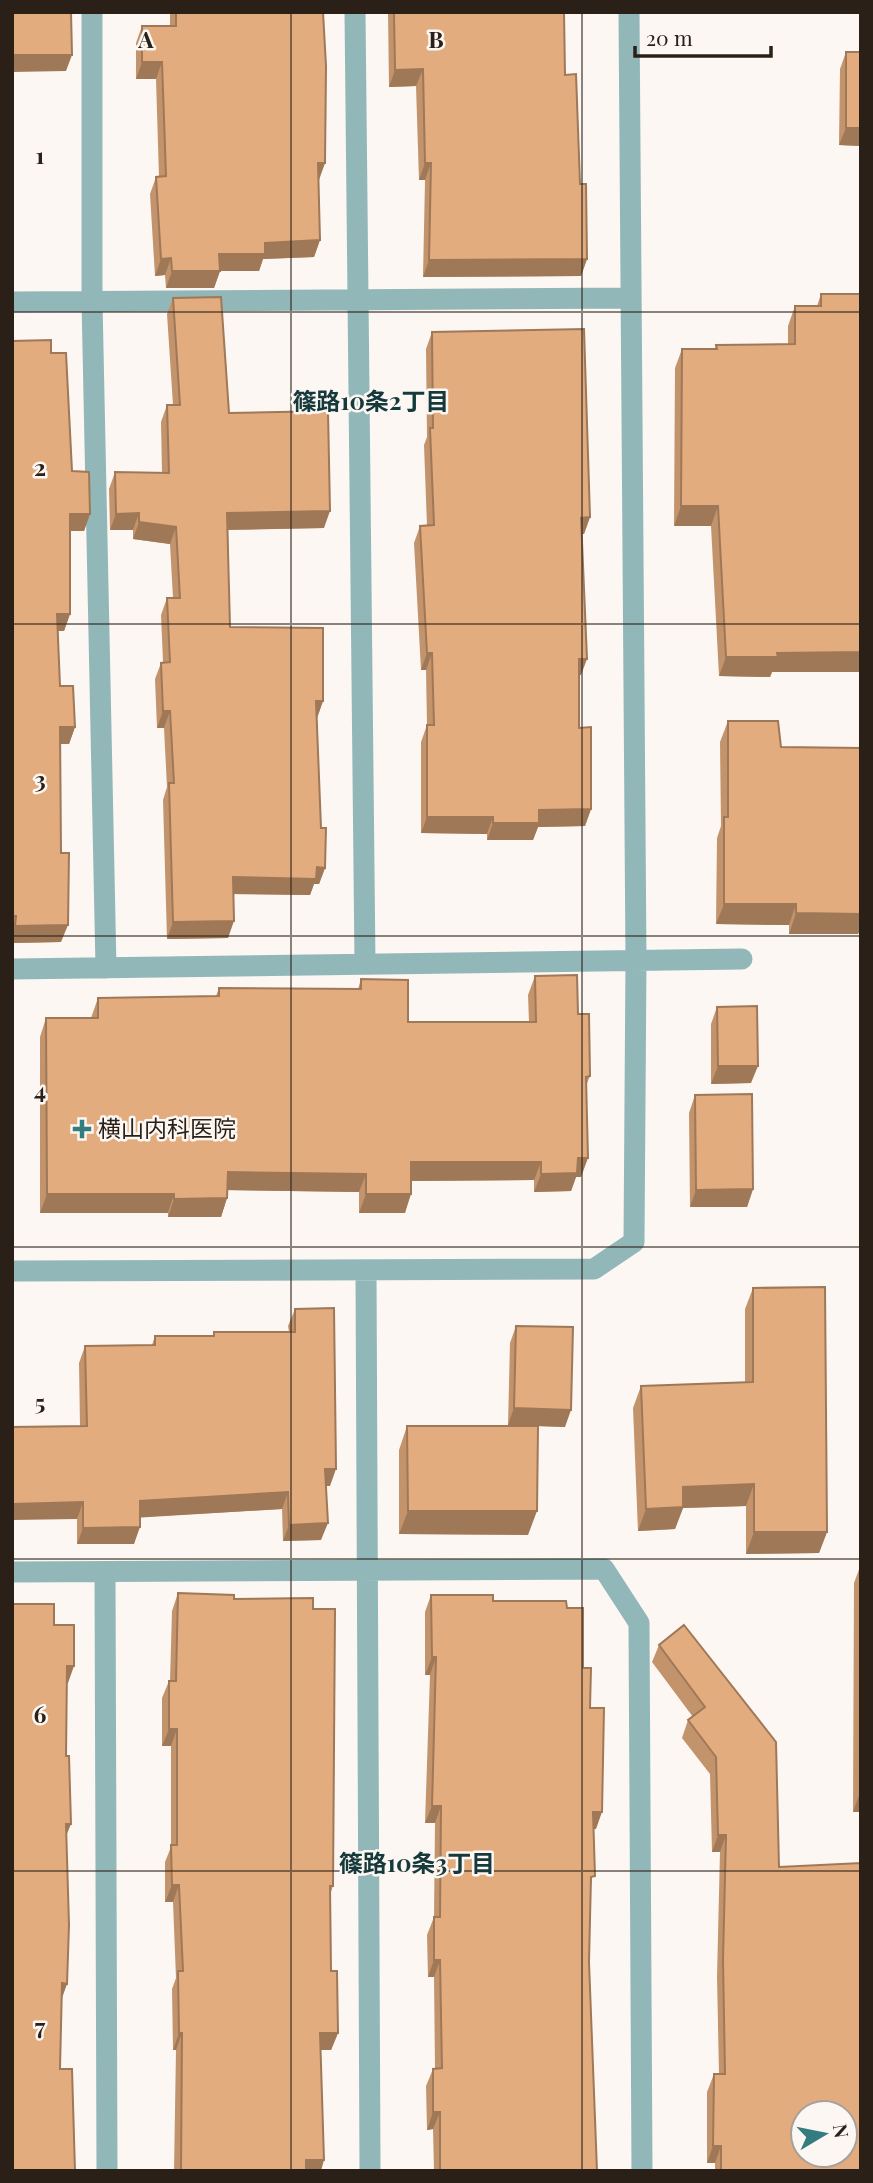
<svg xmlns="http://www.w3.org/2000/svg" width="873" height="2183" font-family="'Playfair Display','Noto Sans JP',serif">
<style>
.lines{fill:none;stroke-linecap:round;stroke-linejoin:round}
.street{stroke:#92b7b9;stroke-width:21}
.wall{fill:#c3946c}
.shaded-wall{fill:#9f7858}
.building{fill:#e3ac7e;stroke:#9f7858;stroke-width:2;fill-rule:evenodd}
.grid{fill:none;stroke:#2a2018;stroke-width:2;stroke-opacity:0.55}
.poi-dot{fill:#337c80;stroke:#fcf7f2;stroke-width:2.5}
.labels{text-anchor:middle;stroke-width:5;stroke-linejoin:round;paint-order:stroke}
.poi-label{font-size:23px;fill:#2a2018;stroke:#fcf7f2;text-anchor:start}
.neighbourhood-label{font-size:24px;font-weight:bold;fill:#16393b;stroke:#fcf7f2}
.grid-label{font-size:23px;text-anchor:middle;font-weight:bold;fill:#2a2018;stroke:#fcf7f2;stroke-width:5;stroke-linejoin:round;paint-order:stroke}
</style>
<rect width="100%" height="100%" fill="#fcf7f2"/>
<g class="lines">
<!-- street -->
<path class="street" d="M 92,12 L 92,301 L 106,968
M 355,12 L 365,964
M 12,302 L 631,298
M 12,969 L 742,959
M 366,1270 L 370,2171
M 12,1271 L 594,1269 L 634,1242 L 636,960 L 629,12
M 12,1572 L 604,1569 L 639,1623 L 642,2171
M 105,1572 L 107,2171"/>
</g>
<!-- wall -->
<path class="wall" d="M 170,12 L 323,12 L 325,163 L 318,180 L 320,240 L 314,257 L 263,259 L 259,271 L 220,271 L 214,288 L 166,288 L 165,275 L 155,276 L 150,194 L 156,177 L 159,177 L 156,79 L 136,79 L 136,43 L 142,26 L 170,26 Z
M 388,12 L 564,12 L 565,75 L 580,184 L 587,259 L 581,276 L 423,277 L 425,180 L 419,180 L 416,86 L 389,87 Z
M 846,52 L 861,52 L 861,146 L 839,145 L 840,69 Z
M 821,294 L 861,294 L 861,672 L 772,672 L 770,677 L 719,676 L 711,526 L 674,526 L 675,368 L 682,349 L 715,349 L 716,345 L 788,344 L 788,326 L 795,306 L 817,306 Z
M 173,298 L 229,413 L 324,528 L 228,530 L 230,627 L 323,701 L 317,718 L 321,828 L 325,868 L 319,884 L 314,884 L 310,895 L 233,894 L 228,938 L 167,939 L 163,800 L 167,787 L 164,728 L 157,728 L 155,679 L 161,663 L 163,662 L 161,615 L 167,598 L 173,598 L 170,544 L 133,539 L 133,530 L 110,530 L 109,489 L 115,472 L 162,473 L 161,422 L 167,405 L 173,405 L 167,314 Z
M 432,332 L 590,517 L 584,534 L 582,534 L 581,675 L 579,675 L 579,728 L 591,809 L 585,826 L 538,827 L 533,840 L 487,840 L 487,834 L 421,833 L 421,742 L 427,725 L 426,670 L 421,670 L 414,543 L 420,526 L 427,526 L 424,445 L 427,437 L 426,349 Z
M 12,341 L 51,353 L 72,471 L 90,514 L 84,531 L 70,531 L 70,614 L 64,631 L 58,631 L 60,686 L 75,727 L 69,744 L 60,744 L 61,942 L 12,943 Z
M 728,721 L 781,747 L 861,748 L 861,928 L 858,934 L 789,934 L 789,925 L 716,924 L 717,838 L 721,826 L 720,742 Z
M 535,976 L 578,1014 L 590,1076 L 586,1086 L 581,1177 L 576,1177 L 571,1191 L 534,1192 L 534,1180 L 411,1181 L 405,1213 L 359,1213 L 359,1192 L 227,1190 L 227,1198 L 221,1217 L 168,1217 L 168,1213 L 40,1213 L 40,1037 L 46,1018 L 91,1018 L 98,998 L 216,996 L 219,988 L 358,989 L 361,979 L 408,1022 L 529,1022 L 528,995 Z
M 717,1007 L 751,1083 L 711,1084 L 711,1024 Z
M 695,1095 L 753,1189 L 747,1207 L 690,1207 L 689,1113 Z
M 753,1288 L 827,1532 L 819,1553 L 746,1554 L 746,1506 L 683,1508 L 675,1529 L 638,1531 L 633,1408 L 641,1386 L 745,1382 L 745,1309 Z
M 295,1309 L 330,1486 L 326,1486 L 321,1540 L 283,1541 L 282,1509 L 140,1517 L 134,1544 L 77,1544 L 77,1519 L 80,1426 L 79,1363 L 85,1346 L 152,1345 L 155,1336 L 213,1336 L 214,1332 L 289,1332 L 288,1326 Z
M 516,1326 L 565,1427 L 508,1425 L 510,1343 Z
M 407,1426 L 528,1535 L 399,1534 L 399,1450 Z
M 861,1564 L 861,1812 L 853,1812 L 854,1583 Z
M 178,1593 L 234,1599 L 333,1886 L 330,1895 L 331,1971 L 338,2033 L 331,2050 L 321,2050 L 321,2171 L 174,2171 L 176,2050 L 173,2050 L 172,1989 L 176,1978 L 173,1902 L 165,1902 L 165,1862 L 171,1847 L 171,1746 L 162,1746 L 162,1698 L 169,1681 L 170,1681 L 172,1611 Z
M 431,1595 L 567,1608 L 583,1668 L 590,1708 L 596,1829 L 594,1829 L 591,1888 L 589,1962 L 597,2171 L 434,2171 L 433,2129 L 427,2130 L 426,2086 L 433,2069 L 435,2068 L 434,1977 L 428,1977 L 427,1935 L 434,1917 L 435,1823 L 425,1823 L 430,1675 L 425,1675 L 425,1612 Z
M 684,1625 L 779,1867 L 861,2171 L 715,2171 L 715,2163 L 707,2163 L 707,2092 L 714,2074 L 719,2074 L 717,1977 L 720,1852 L 712,1852 L 710,1774 L 682,1738 L 688,1720 L 693,1717 L 652,1662 L 659,1645 Z"/>
<!-- shaded-wall -->
<path class="shaded-wall" d="M 12,55 L 72,55 L 66,71 L 12,72 Z
M 142,62 L 162,62 L 156,79 L 136,79 Z
M 423,69 L 416,86 L 389,87 L 395,70 Z
M 846,128 L 861,128 L 861,146 L 839,145 Z
M 318,163 L 325,163 L 319,180 L 312,180 Z
M 425,163 L 431,163 L 425,180 L 419,180 Z
M 320,240 L 314,257 L 263,259 L 259,271 L 220,271 L 214,288 L 166,288 L 172,271 L 219,254 L 265,243 Z
M 171,258 L 165,275 L 155,276 L 161,259 Z
M 587,259 L 581,276 L 423,277 L 429,260 Z
M 681,506 L 718,506 L 711,526 L 674,526 Z
M 330,511 L 324,528 L 221,530 L 227,513 Z
M 139,513 L 133,530 L 110,530 L 116,514 Z
M 70,514 L 90,514 L 84,531 L 63,531 Z
M 590,517 L 584,534 L 575,534 L 581,518 Z
M 139,522 L 176,527 L 170,544 L 133,539 Z
M 57,614 L 70,614 L 64,631 L 51,631 Z
M 861,652 L 861,672 L 772,672 L 770,677 L 719,676 L 726,657 L 777,653 Z
M 427,653 L 432,653 L 426,670 L 421,670 Z
M 579,659 L 587,659 L 581,675 L 572,675 Z
M 316,701 L 323,701 L 317,718 L 310,718 Z
M 163,711 L 170,711 L 164,728 L 157,728 Z
M 60,727 L 75,727 L 69,744 L 54,744 Z
M 591,809 L 585,826 L 538,827 L 533,840 L 487,840 L 493,823 L 539,810 Z
M 427,817 L 493,817 L 487,834 L 421,833 Z
M 317,867 L 325,868 L 319,884 L 314,884 L 310,895 L 227,894 L 233,877 Z
M 724,904 L 796,904 L 789,925 L 716,924 Z
M 796,913 L 861,914 L 861,928 L 858,934 L 789,934 Z
M 234,921 L 228,938 L 167,939 L 173,922 Z
M 68,925 L 61,942 L 12,943 L 12,934 L 15,926 Z
M 718,1066 L 758,1066 L 751,1083 L 711,1084 Z
M 578,1158 L 588,1158 L 581,1177 L 576,1177 L 571,1191 L 534,1192 L 541,1174 Z
M 411,1162 L 541,1162 L 534,1180 L 405,1181 Z
M 228,1172 L 366,1174 L 359,1192 L 221,1190 Z
M 753,1189 L 747,1207 L 690,1207 L 696,1190 Z
M 47,1194 L 174,1194 L 168,1213 L 40,1213 Z
M 366,1194 L 411,1194 L 405,1213 L 359,1213 Z
M 227,1198 L 221,1217 L 168,1217 L 174,1199 Z
M 514,1408 L 571,1410 L 565,1427 L 508,1425 Z
M 325,1469 L 336,1469 L 330,1486 L 319,1486 Z
M 754,1484 L 746,1506 L 683,1508 L 675,1529 L 638,1531 L 646,1509 L 683,1487 Z
M 288,1492 L 282,1509 L 133,1518 L 140,1501 Z
M 83,1502 L 77,1519 L 12,1520 L 12,1504 Z
M 408,1511 L 537,1511 L 528,1535 L 399,1534 Z
M 328,1523 L 321,1540 L 283,1541 L 289,1525 Z
M 140,1527 L 134,1544 L 77,1544 L 83,1528 Z
M 754,1532 L 827,1532 L 819,1553 L 746,1554 Z
M 432,1657 L 436,1657 L 430,1675 L 425,1675 Z
M 67,1666 L 74,1666 L 68,1683 L 61,1683 Z
M 169,1729 L 177,1729 L 171,1746 L 162,1746 Z
M 861,1790 L 861,1812 L 853,1812 Z
M 432,1806 L 441,1806 L 435,1823 L 425,1823 Z
M 593,1812 L 602,1812 L 596,1829 L 587,1829 Z
M 66,1824 L 71,1824 L 64,1841 Z
M 718,1835 L 726,1835 L 720,1852 L 712,1852 Z
M 172,1885 L 179,1885 L 173,1902 L 165,1902 Z
M 434,1960 L 440,1960 L 434,1977 L 428,1977 Z
M 62,1983 L 67,1984 L 61,2001 Z
M 179,2033 L 182,2033 L 176,2050 L 173,2050 Z
M 320,2033 L 338,2033 L 331,2050 L 314,2050 Z
M 433,2112 L 440,2112 L 433,2129 L 427,2130 Z
M 713,2146 L 721,2146 L 715,2163 L 707,2163 Z
M 306,2160 L 324,2160 L 321,2171 L 302,2171 Z"/>
<!-- building -->
<path class="building" d="M 12,12 L 71,12 L 72,55 L 12,55 Z
M 176,12 L 323,12 L 326,66 L 325,163 L 318,163 L 320,240 L 265,243 L 265,254 L 219,254 L 220,271 L 172,271 L 171,258 L 161,259 L 156,177 L 166,176 L 162,62 L 142,62 L 142,26 L 176,26 Z
M 394,12 L 564,12 L 565,75 L 576,74 L 580,184 L 586,184 L 587,259 L 429,260 L 431,163 L 425,163 L 423,69 L 395,70 Z
M 846,52 L 861,52 L 861,128 L 846,128 Z
M 821,294 L 861,294 L 861,652 L 777,653 L 778,657 L 726,657 L 718,506 L 681,506 L 682,349 L 717,349 L 716,345 L 795,344 L 795,306 L 821,306 Z
M 221,297 L 229,413 L 328,411 L 330,511 L 227,513 L 230,627 L 323,628 L 323,701 L 316,701 L 321,828 L 326,828 L 325,868 L 317,867 L 316,879 L 233,877 L 234,921 L 173,922 L 169,783 L 174,783 L 170,711 L 163,711 L 161,663 L 170,662 L 167,598 L 180,598 L 176,527 L 139,522 L 139,513 L 116,514 L 115,472 L 169,473 L 167,405 L 180,405 L 173,298 Z
M 584,329 L 590,517 L 581,518 L 587,659 L 579,659 L 579,728 L 591,727 L 591,809 L 539,810 L 539,823 L 493,823 L 493,817 L 427,817 L 427,725 L 434,725 L 432,653 L 427,653 L 420,526 L 434,525 L 430,428 L 433,428 L 432,332 Z
M 51,340 L 51,353 L 66,353 L 72,471 L 89,472 L 90,514 L 70,514 L 70,614 L 57,614 L 60,686 L 73,686 L 75,727 L 60,727 L 61,853 L 69,853 L 68,925 L 15,926 L 16,916 L 12,916 L 12,341 Z
M 728,721 L 778,721 L 781,747 L 861,748 L 861,914 L 796,913 L 796,904 L 724,904 L 724,817 L 728,817 Z
M 577,975 L 578,1014 L 589,1014 L 590,1076 L 586,1077 L 588,1158 L 578,1158 L 577,1173 L 541,1174 L 541,1162 L 411,1162 L 411,1194 L 366,1194 L 366,1174 L 228,1172 L 227,1198 L 174,1199 L 174,1194 L 47,1194 L 46,1018 L 98,1018 L 98,998 L 219,996 L 219,988 L 361,989 L 361,979 L 408,980 L 408,1022 L 536,1022 L 535,976 Z
M 757,1006 L 758,1066 L 718,1066 L 717,1007 Z
M 752,1094 L 753,1189 L 696,1190 L 695,1095 Z
M 825,1287 L 827,1532 L 754,1532 L 754,1484 L 683,1487 L 683,1507 L 646,1509 L 641,1386 L 753,1382 L 753,1288 Z
M 334,1308 L 336,1469 L 325,1469 L 328,1523 L 289,1525 L 288,1492 L 140,1501 L 140,1527 L 83,1528 L 83,1502 L 12,1504 L 12,1427 L 87,1426 L 85,1346 L 155,1345 L 155,1336 L 214,1336 L 214,1332 L 295,1332 L 295,1309 Z
M 516,1326 L 573,1327 L 571,1410 L 514,1408 Z
M 407,1426 L 538,1426 L 537,1511 L 408,1511 Z
M 178,1593 L 234,1595 L 234,1599 L 313,1598 L 313,1609 L 335,1609 L 333,1886 L 330,1886 L 331,1971 L 337,1971 L 338,2033 L 320,2033 L 324,2160 L 306,2160 L 306,2171 L 181,2171 L 182,2033 L 179,2033 L 178,1971 L 183,1971 L 179,1885 L 172,1885 L 171,1845 L 177,1845 L 177,1729 L 169,1729 L 169,1681 L 176,1681 Z
M 431,1595 L 493,1595 L 493,1601 L 566,1601 L 567,1608 L 583,1608 L 583,1668 L 591,1668 L 590,1708 L 604,1708 L 602,1812 L 593,1812 L 595,1876 L 591,1877 L 589,1962 L 597,2171 L 440,2171 L 440,2112 L 433,2112 L 433,2069 L 442,2068 L 440,1960 L 434,1960 L 434,1917 L 440,1917 L 441,1806 L 432,1806 L 436,1657 L 432,1657 Z
M 12,1604 L 54,1604 L 54,1625 L 74,1625 L 74,1666 L 67,1666 L 66,1756 L 69,1756 L 71,1824 L 66,1824 L 69,1925 L 67,1984 L 62,1983 L 60,2069 L 72,2069 L 75,2171 L 12,2171 Z
M 684,1625 L 776,1742 L 779,1867 L 861,1863 L 861,2171 L 721,2171 L 721,2146 L 713,2146 L 714,2074 L 725,2074 L 723,1960 L 726,1835 L 718,1835 L 716,1757 L 688,1720 L 705,1707 L 659,1645 ZM 803,2113 L 845,2113 L 845,2155 L 803,2155 Z"/>
<!-- grid -->
<path class="grid" d="M 291,12 L 291,2171M 582,12 L 582,2171M 12,312 L 861,312M 12,624 L 861,624M 12,936 L 861,936M 12,1247 L 861,1247M 12,1559 L 861,1559M 12,1871 L 861,1871"/>
<!-- markers -->
<path class="poi-dot" d="M78.5 1118.5h7v7h7v7h-7v7h-7v-7h-7v-7h7z"/>
<g class="labels">
<!-- poi labels -->
<g class="poi-label">
<text x="98" y="1137">横山内科医院</text>
</g>
<!-- neighbourhood labels -->
<g class="neighbourhood-label">
<text x="371" y="410">篠路10条2丁目</text>
<text x="417" y="1872">篠路10条3丁目</text>
</g>
</g>
<g class="grid-label">
<text x="146" y="48">A</text>
<text x="436" y="48">B</text>
<text x="40" y="164">1</text>
<text x="40" y="476">2</text>
<text x="40" y="788">3</text>
<text x="40" y="1099">4</text>
<text x="40" y="1411">5</text>
<text x="40" y="1723">6</text>
<text x="40" y="2035">7</text>
</g>
<!-- border -->
<rect width="873" height="2183" fill="none" stroke="#2a2018" stroke-width="28"/>
<!-- north arrow -->
<g transform="translate(824 2134) rotate(80)"><circle r="33" fill="#fcf7f2" stroke="#a8a19b" stroke-width="2"/>
<path d="M0-5L12 26L0 18L-12 26Z" fill="#337c80"/>
<text y="-10" font-size="19" font-weight="bold" text-anchor="middle" fill="#2a2018">N</text>
</g>
<!-- scale -->
<path d="M635 46v10h136v-10" fill="none" stroke="#2a2018" stroke-width="3.5"/>
<text x="646" y="46" font-size="21" fill="#2a2018" stroke="#fcf7f2" stroke-width="5" paint-order="stroke">20 m</text>
</svg>
